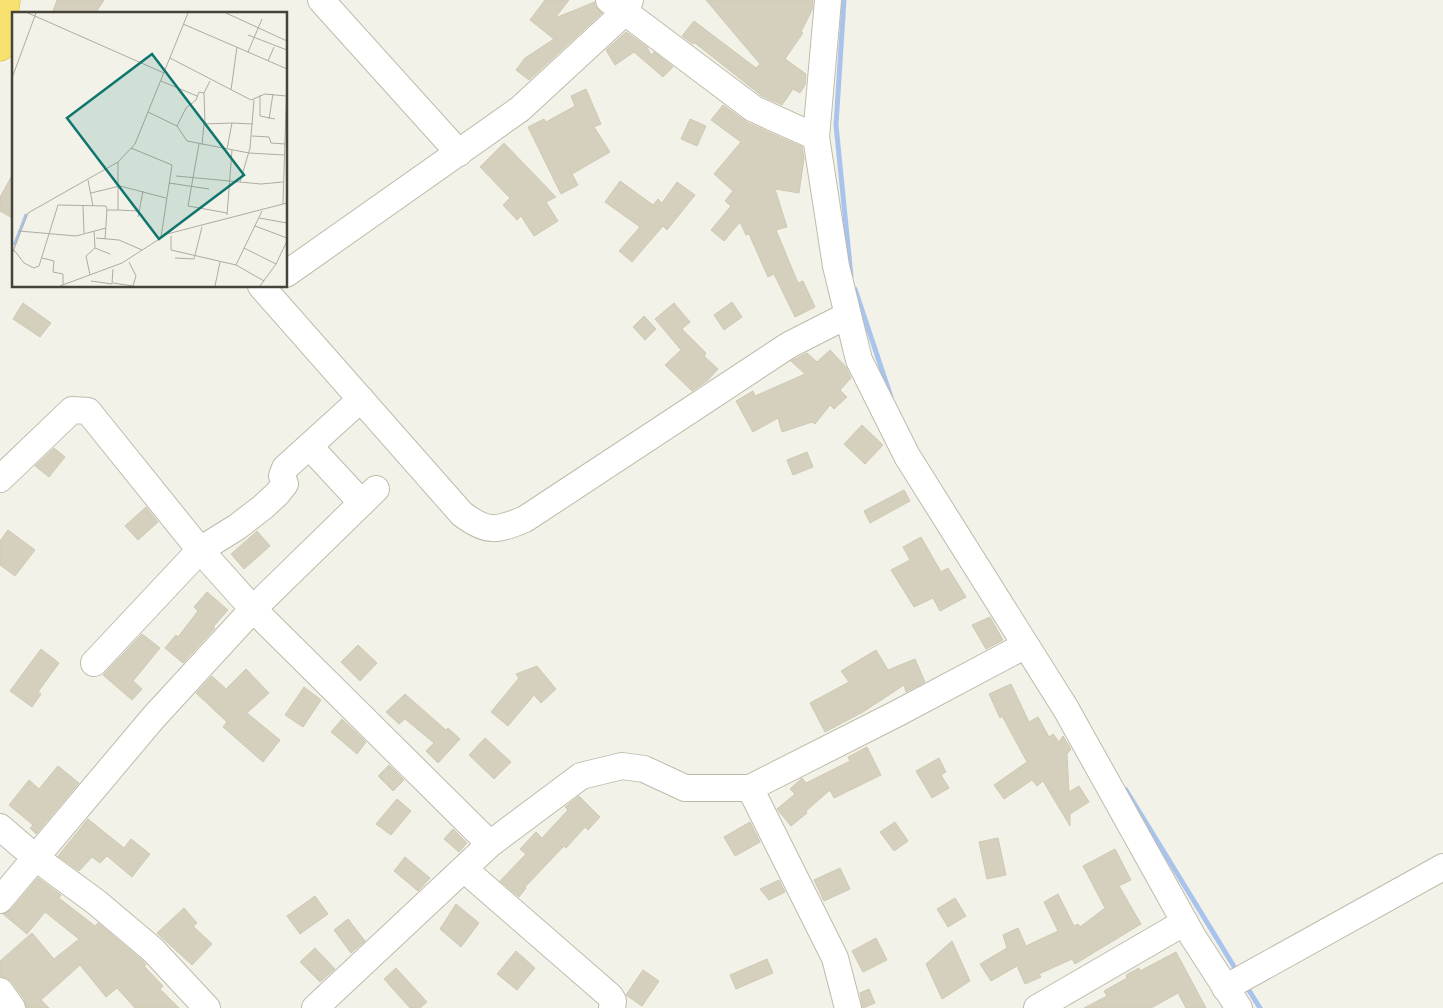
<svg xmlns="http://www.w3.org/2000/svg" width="1443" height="1008" font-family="Lato,sans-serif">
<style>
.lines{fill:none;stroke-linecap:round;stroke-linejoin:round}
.stream{stroke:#a8c4ed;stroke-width:5}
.building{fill:#d5d0be;stroke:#cfc9b2}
.minor-casing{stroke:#bfbbab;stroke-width:28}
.highway-casing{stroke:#d6ba40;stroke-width:29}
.minor{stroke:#fff;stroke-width:26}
.highway{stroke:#f7e270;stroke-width:28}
.inset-river{fill:none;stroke:#a8c4ed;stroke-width:2.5}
.inset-road{fill:none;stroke:#aeaca2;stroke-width:1}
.view{fill:#0f766e;fill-opacity:0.15;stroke:#0f766e;stroke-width:2.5}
.inset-edge{fill:none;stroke:#474337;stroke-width:2.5}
</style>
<rect width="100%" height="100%" fill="#f3f2e9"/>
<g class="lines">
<!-- stream -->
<path class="stream" d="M 844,0 L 836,125 L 851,276
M 855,289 L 891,397
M 1126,790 L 1238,973
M 1245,984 L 1260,1008"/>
</g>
<!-- building -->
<path class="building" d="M 57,0 L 104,0 L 95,14 L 52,14 Z
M 545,0 L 569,0 L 555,18 L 595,2 L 595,6 L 602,13 L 529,80 L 516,70 L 525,58 L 554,39 L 530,20 Z
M 706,0 L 813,0 L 812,10 L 801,32 L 803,33 L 785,59 L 806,74 L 805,85 L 800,93 L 793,89 L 782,105 L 762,96 L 695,43 L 693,44 L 682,36 L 694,21 L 756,68 L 760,64 Z
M 626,32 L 647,47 L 651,55 L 654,52 L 673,67 L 663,77 L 634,52 L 615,65 L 606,50 Z
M 586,89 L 601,124 L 594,127 L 610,152 L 572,174 L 578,185 L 561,194 L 528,127 L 544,119 L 546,122 L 575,106 L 571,96 Z
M 723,105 L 748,123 L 802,147 L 804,158 L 799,193 L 775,189 L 787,227 L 776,230 L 798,283 L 803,281 L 815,307 L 795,317 L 774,274 L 768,277 L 749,234 L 746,235 L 740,222 L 724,241 L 711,230 L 731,206 L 725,201 L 733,191 L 714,174 L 741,142 L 711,120 Z
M 690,119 L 706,126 L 697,146 L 681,139 Z
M 504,143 L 556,197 L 546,202 L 558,221 L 534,236 L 521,216 L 517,220 L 503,205 L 510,198 L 480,167 Z
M 14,172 L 14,219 L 0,211 L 0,197 Z
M 620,181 L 653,205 L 658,199 L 662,203 L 677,182 L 695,195 L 667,230 L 663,226 L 632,262 L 619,251 L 640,227 L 605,202 Z
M 732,302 L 742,317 L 724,330 L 714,315 Z
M 23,303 L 51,323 L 40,337 L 13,319 Z
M 674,303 L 690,322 L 682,329 L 706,353 L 704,356 L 718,369 L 708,380 L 692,391 L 665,365 L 681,350 L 655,319 Z
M 644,316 L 656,329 L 645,340 L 633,327 Z
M 830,350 L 846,367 L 851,378 L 840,390 L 847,397 L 834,409 L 830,405 L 815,424 L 812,422 L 782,432 L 778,418 L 753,432 L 736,401 L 753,391 L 755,396 L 805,374 L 791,361 L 807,353 L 817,362 Z
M 862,425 L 883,445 L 865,464 L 844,444 Z
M 54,448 L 65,457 L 49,477 L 35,466 Z
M 807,452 L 813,467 L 793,475 L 787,460 Z
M 904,490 L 910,501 L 870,523 L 864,511 Z
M 146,507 L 158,522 L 138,540 L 125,526 Z
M 8,530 L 35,550 L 15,576 L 0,565 L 0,541 Z
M 257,531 L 270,546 L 244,569 L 231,554 Z
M 921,537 L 941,572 L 948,568 L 966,597 L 940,611 L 933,598 L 914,607 L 891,570 L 910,560 L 903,547 Z
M 207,592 L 228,610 L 213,627 L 215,628 L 183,663 L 165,648 L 176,635 L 178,637 L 198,611 L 194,607 Z
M 990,617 L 1003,640 L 986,649 L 972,625 Z
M 142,634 L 160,648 L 133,681 L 142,689 L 132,700 L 103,675 Z
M 358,645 L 377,663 L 360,681 L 341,662 Z
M 41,649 L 59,663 L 38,692 L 41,694 L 32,707 L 10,691 Z
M 876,650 L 888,670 L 915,659 L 925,682 L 906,692 L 904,685 L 863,712 L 825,732 L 810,703 L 849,682 L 841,671 Z
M 537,666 L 556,689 L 541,703 L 534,695 L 508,726 L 491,712 L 519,678 L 516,674 Z
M 246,669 L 269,693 L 247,713 L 280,740 L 263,762 L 223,727 L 227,722 L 196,693 L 212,676 L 226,689 Z
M 1011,684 L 1029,722 L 1038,717 L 1049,737 L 1053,734 L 1059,742 L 1063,736 L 1071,749 L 1067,754 L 1069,792 L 1079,786 L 1089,802 L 1070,814 L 1070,826 L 1043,781 L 1037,786 L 1032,780 L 1004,799 L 994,785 L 1027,762 L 1002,716 L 1000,718 L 989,694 Z
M 304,687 L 321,700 L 303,727 L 285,715 Z
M 405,694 L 446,730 L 448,728 L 460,739 L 438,763 L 426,751 L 434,743 L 405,719 L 399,724 L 386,712 Z
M 342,719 L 366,742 L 357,754 L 331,732 Z
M 485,738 L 511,762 L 494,779 L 469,755 Z
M 867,747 L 881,775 L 834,798 L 830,790 L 806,811 L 807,813 L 791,826 L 777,809 L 795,794 L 790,789 L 802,778 L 806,783 L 850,761 L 848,757 Z
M 939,758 L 946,772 L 941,775 L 949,788 L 932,798 L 916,771 Z
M 389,765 L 404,780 L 393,791 L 378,776 Z
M 58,766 L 79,783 L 36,834 L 30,828 L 33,825 L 9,805 L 29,780 L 39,789 Z
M 579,796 L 600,817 L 588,830 L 585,827 L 566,848 L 564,846 L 525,887 L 526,888 L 519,897 L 500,881 L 526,854 L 520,849 L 536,832 L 542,838 L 568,810 L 565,807 Z
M 397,799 L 411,811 L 391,835 L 376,824 Z
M 88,819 L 124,848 L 131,839 L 150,854 L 132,877 L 107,856 L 100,863 L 92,857 L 79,871 L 58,856 Z
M 750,822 L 760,842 L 735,856 L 724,837 Z
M 895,822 L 908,841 L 894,851 L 880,832 Z
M 453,829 L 467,843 L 459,852 L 444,839 Z
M 998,838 L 1006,875 L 987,879 L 979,842 Z
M 1115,849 L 1131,880 L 1119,886 L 1141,924 L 1075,964 L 1072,959 L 1039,974 L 1041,977 L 1025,984 L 1017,966 L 991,981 L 980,964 L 1007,948 L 1003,935 L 1018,928 L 1026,946 L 1058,931 L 1044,902 L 1058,894 L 1074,926 L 1078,924 L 1080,927 L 1105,908 L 1083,866 Z
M 405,857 L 430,878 L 418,891 L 394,871 Z
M 840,868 L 850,889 L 824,901 L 814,880 Z
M 38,878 L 61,895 L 59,898 L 95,926 L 98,923 L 143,961 L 146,965 L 144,966 L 163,986 L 160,989 L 179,1008 L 135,1008 L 117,988 L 106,997 L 80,965 L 41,1000 L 49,1008 L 27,1008 L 24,999 L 12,982 L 7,978 L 0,976 L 0,961 L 32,933 L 54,959 L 79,939 L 45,912 L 27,934 L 3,914 L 11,910 Z
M 779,880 L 785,892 L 769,900 L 760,889 Z
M 315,896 L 328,914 L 300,934 L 287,916 Z
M 955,898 L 966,916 L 948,927 L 937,909 Z
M 456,904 L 479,923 L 461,947 L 440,929 Z
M 184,908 L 197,923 L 193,926 L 212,944 L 192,965 L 157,933 Z
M 348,919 L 365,941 L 351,953 L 334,930 Z
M 876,938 L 887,960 L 863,972 L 852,951 Z
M 952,941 L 970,981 L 942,999 L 926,964 Z
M 315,948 L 335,969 L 320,982 L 300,962 Z
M 516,951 L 535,968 L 517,990 L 497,974 Z
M 1176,952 L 1206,1008 L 1186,1008 L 1178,993 L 1151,1008 L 1084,1008 L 1107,996 L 1104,991 L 1127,978 L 1126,975 L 1139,968 L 1140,971 Z
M 767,959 L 773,973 L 736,989 L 730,975 Z
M 396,968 L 427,1002 L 420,1008 L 410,1008 L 384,979 Z
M 643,970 L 659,981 L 642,1006 L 626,995 Z
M 869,989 L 875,1003 L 863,1008 L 860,993 Z"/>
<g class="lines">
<!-- minor casing -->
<g class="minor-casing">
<path id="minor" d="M 321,0 L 459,153
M 609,0 L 754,109 L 816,137
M 828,0 L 816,137 L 836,266 L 859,360 L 907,456 L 1066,709 L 1193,937 L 1239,1008
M 286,274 L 520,109 L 625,12 L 630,0
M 261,286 L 462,514 C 487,533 497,531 525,519 L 789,345 L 848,315
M 310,447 L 362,503
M 0,479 L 72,410 L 88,411 L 200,550 L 253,609 L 490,844
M 94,663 L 200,550 L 237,527 L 263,507 L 277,494 L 285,484 L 282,476 L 285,468 L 361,399
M 750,788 L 835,958 L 848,1008
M 0,827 L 36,858 L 96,902 L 153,950 L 207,1008
M 464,869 L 610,996 L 613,1001 L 612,1008
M 0,900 L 153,718 L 253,609 L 376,489
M 1225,988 L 1443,867
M 0,991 L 12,1008
M 315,1008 L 490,844 L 581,776 L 622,766 L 644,769 L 685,788 L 750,788 L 898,713 L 1026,645
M 1037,1008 L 1185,922"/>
</g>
<!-- highway casing -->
<g class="highway-casing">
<path id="highway" d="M 0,47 L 6,0"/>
</g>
<!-- minor -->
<use href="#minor" class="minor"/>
<!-- highway -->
<use href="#highway" class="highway"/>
</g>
<!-- overview -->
<g transform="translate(12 12)">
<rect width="275" height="275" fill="#f3f2e9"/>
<path class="inset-river" d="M 2,233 L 14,202"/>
<path class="inset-road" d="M 16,1 L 152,61M 214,1 L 275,29M 171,12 L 236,40 L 250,7M 236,23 L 275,38M 236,40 L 275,57M 158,46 L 239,88 L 253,82 L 274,84M 256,49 L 262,35M 0,66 L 24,1M 149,69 L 185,84M 219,78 L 225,35M 192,81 L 193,112M 248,83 L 248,104 L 263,107M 136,100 L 165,114 L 175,129 L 237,141 L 272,143M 257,107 L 261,82M 165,114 L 174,96 L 184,88 L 187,80 L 192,81 L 198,69M 240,124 L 257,125 L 259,131 L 273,132M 187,132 L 176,194 L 215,201M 190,133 L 192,112 L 220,111M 119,136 L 160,153 L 149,225M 215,137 L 220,111 L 241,112M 164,164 L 249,172 L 271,170M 76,168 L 81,194M 228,170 L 238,136 L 242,88M 157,171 L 197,177M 79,181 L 108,174 L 154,186M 271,192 L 275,65M 71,194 L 72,221M 106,198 L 126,199M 215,203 L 220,138M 126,205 L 131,179M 247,206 L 275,211M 243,214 L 275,226M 7,219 L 64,224 L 94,216M 159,224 L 159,238 L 224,253 L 252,269M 84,226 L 107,228 L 130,238M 93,227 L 95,198M 83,236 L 98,242M 232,236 L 264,252M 2,238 L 12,251 L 22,256 L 27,254 L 46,193 L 94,194 L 95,198 L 106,198 L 106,150M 0,242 L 16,201 L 106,150 L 123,132 L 176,1M 30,246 L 42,249 L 41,260 L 51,262 L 51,273M 163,246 L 182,247 L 190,215M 117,250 L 124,264 L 121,274M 224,253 L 250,199M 78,263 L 74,244 L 83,236 L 82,219M 79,269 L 100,272 L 101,257M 101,271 L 121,274M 48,274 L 110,251 L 155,222 L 275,191M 203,274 L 208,250M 248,274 L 264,252 L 275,229"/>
<path class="view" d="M 140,42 L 232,163 L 147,227 L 55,106 Z"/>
<rect width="275" height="275" class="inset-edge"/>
</g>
</svg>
